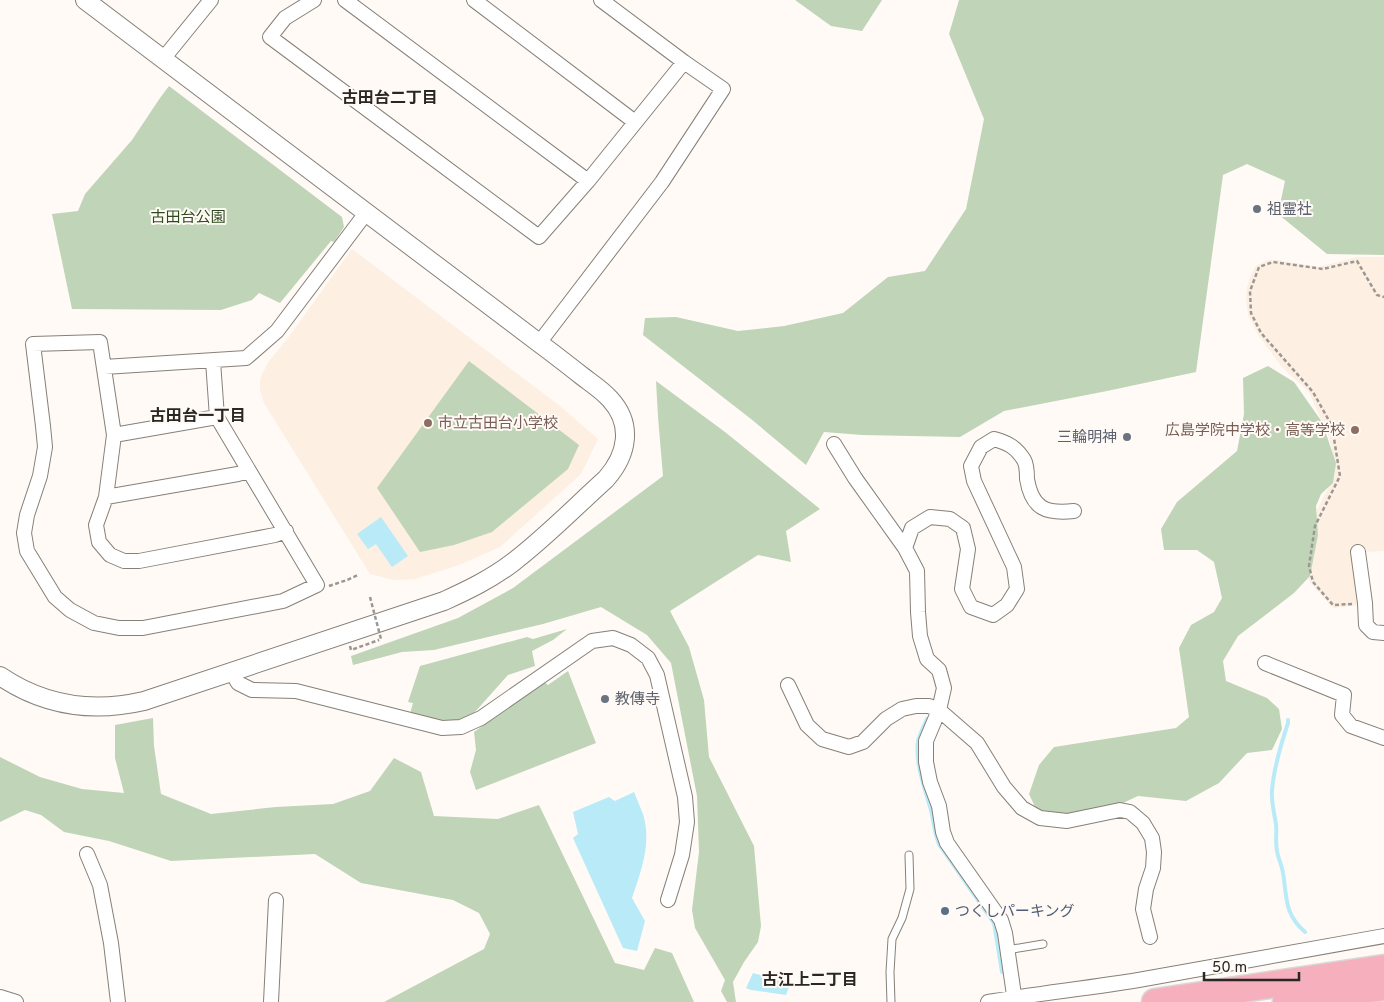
<svg xmlns="http://www.w3.org/2000/svg" width="1384" height="1002" font-family="Overpass,'Noto Sans JP',sans-serif">
<style>
.built{fill:#fdefe1}
.green{fill:#c0d4b8}
.water{fill:#b9eaf8}
.lines{fill:none;stroke-linecap:round;stroke-linejoin:round}
.stream{stroke:#b9eaf8;stroke-width:4}
.service-casing{stroke:#868078;stroke-width:9}
.minor-casing{stroke:#868078;stroke-width:16}
.tertiary-casing{stroke:#868078;stroke-width:20}
.motorway-casing{stroke:#d8d8d8;stroke-width:29}
.path{stroke:#9b9894;stroke-width:2.5;stroke-dasharray:4 2.5;stroke-linecap:butt}
.service{stroke:#fff;stroke-width:7}
.minor{stroke:#fff;stroke-width:14}
.tertiary{stroke:#fff;stroke-width:18}
.motorway{stroke:#f6afbc;stroke-width:26}
.path-bridge{stroke:#9b9894;stroke-width:2.5;stroke-dasharray:4 2.5;stroke-linecap:butt}
.worship-dot{fill:#6b7280;stroke:#fffaf6;stroke-width:2}
.education-dot{fill:#8d6e63;stroke:#fffaf6;stroke-width:2}
.service-dot{fill:#5c6f8a;stroke:#fffaf6;stroke-width:2}
.labels{text-anchor:middle;stroke-width:4;stroke-linejoin:round;paint-order:stroke}
.worship-label{font-size:15px;fill:#5b616d;stroke:#fffaf6;text-anchor:start}
.park-label{font-size:15px;fill:#2c4c1c;stroke:#fffaf6}
.education-label{font-size:15px;fill:#785e54;stroke:#fffaf6;text-anchor:start}
.service-label{font-size:15px;fill:#4e5e75;stroke:#fffaf6;text-anchor:start}
.neighbourhood-label{font-size:16px;font-weight:bold;fill:#292724;stroke:#fffaf6}
</style>
<rect width="100%" height="100%" fill="#fffaf6"/>
<!-- built -->
<path class="built" d="M 352,249 L 560,406 L 598,439 L 581,474 L 500,547 L 459,565 L 415,579 L 394,580 L 370,574 L 264,403 L 260,390 L 260,381 L 262,374 L 269,361 L 288,338 Z
M 1357,257 L 1384,257 L 1384,551 L 1361,552 L 1368,604 L 1333,608 L 1309,581 L 1307,564 L 1312,527 L 1318,508 L 1335,475 L 1335,464 L 1329,437 L 1309,392 L 1282,367 L 1259,336 L 1248,315 L 1246,299 L 1247,287 L 1251,275 L 1256,266 L 1263,262 L 1269,260 L 1278,260 L 1318,267 Z"/>
<!-- green -->
<path class="green" d="M 795,0 L 882,0 L 862,31 L 831,26 Z
M 959,0 L 1384,0 L 1384,255 L 1327,254 L 1278,214 L 1285,181 L 1247,164 L 1223,175 L 1196,372 L 1107,391 L 1004,411 L 960,437 L 862,435 L 824,432 L 806,465 L 751,419 L 643,335 L 645,318 L 676,317 L 738,331 L 784,326 L 843,313 L 888,277 L 925,271 L 966,209 L 984,119 L 949,34 Z
M 169,86 L 342,217 L 344,227 L 334,242 L 331,241 L 280,303 L 259,293 L 252,300 L 221,310 L 72,309 L 52,214 L 78,211 L 85,194 L 132,140 L 160,98 Z
M 469,361 L 579,445 L 568,469 L 492,532 L 454,545 L 420,552 L 377,488 Z
M 1268,366 L 1294,382 L 1322,422 L 1336,463 L 1333,483 L 1321,494 L 1316,506 L 1318,535 L 1310,576 L 1294,593 L 1238,636 L 1223,661 L 1226,681 L 1267,698 L 1279,709 L 1282,729 L 1272,750 L 1247,753 L 1219,783 L 1186,801 L 1138,796 L 1121,804 L 1062,815 L 1036,809 L 1029,794 L 1039,765 L 1054,747 L 1176,728 L 1189,717 L 1179,648 L 1191,625 L 1214,612 L 1222,598 L 1214,562 L 1197,550 L 1164,550 L 1161,529 L 1177,502 L 1237,451 L 1244,414 L 1243,378 Z
M 656,381 L 725,432 L 820,509 L 786,531 L 791,562 L 758,555 L 670,611 L 689,647 L 704,700 L 709,757 L 754,846 L 761,926 L 758,942 L 744,962 L 733,982 L 736,1002 L 727,1002 L 721,991 L 725,980 L 695,928 L 692,910 L 699,852 L 697,796 L 671,663 L 647,635 L 601,607 L 543,624 L 434,650 L 402,652 L 353,665 L 351,656 L 458,618 L 513,588 L 663,476 L 658,417 Z
M 567,629 L 553,640 L 532,651 L 535,666 L 508,675 L 474,713 L 457,724 L 409,717 L 413,703 L 408,702 L 420,666 L 527,637 L 533,639 Z
M 568,671 L 596,743 L 476,790 L 470,772 L 476,750 L 474,732 L 544,682 L 548,685 Z
M 153,718 L 154,746 L 161,794 L 211,814 L 276,807 L 333,804 L 370,791 L 394,758 L 421,772 L 434,816 L 498,819 L 539,805 L 615,963 L 644,970 L 655,948 L 672,953 L 694,1002 L 384,1002 L 484,949 L 490,934 L 479,913 L 453,900 L 361,883 L 315,854 L 171,861 L 109,841 L 64,832 L 41,815 L 25,810 L 0,822 L 0,757 L 40,777 L 82,789 L 124,793 L 115,758 L 115,725 Z"/>
<!-- water -->
<path class="water" d="M 381,517 L 408,556 L 392,567 L 376,544 L 368,549 L 357,534 Z
M 634,792 C 637,799 640,807 643,814 C 652,843 641,871 632,898 L 645,921 L 637,951 L 623,948 L 573,838 L 578,834 L 573,812 L 609,797 L 615,801 Z
M 753,973 L 775,979 L 789,987 L 786,995 L 751,990 L 746,988 Z"/>
<g class="lines">
<!-- stream -->
<path class="stream" d="M 927,719 C 924,726 920,734 918,741 C 915,763 925,789 931,810 C 934,822 934,832 939,844 L 994,923 L 1002,972
M 1288,720 L 1288,723 C 1281,744 1274,767 1272,790 C 1271,801 1274,812 1276,824 C 1277,833 1275,842 1277,851 C 1278,858 1282,865 1283,873 C 1287,897 1284,914 1305,932"/>
<!-- service casing -->
<g class="service-casing">
<path id="service" d="M 1007,950 L 1043,944
M 891,1002 L 890,972 L 892,939 L 902,918 L 910,889 L 909,855"/>
</g>
<!-- minor casing -->
<g class="minor-casing">
<path id="minor" d="M 314,0 L 285,18 L 270,37 L 539,237 L 588,181 L 684,62
M 345,0 L 588,181
M 474,0 L 635,122
M 163,59 L 211,0
M 539,343 L 662,182 L 723,89 L 684,62 L 601,0
M 213,361 L 217,417 L 317,585 L 283,601 L 143,628 L 119,628 L 94,623 L 70,610 L 55,597 L 27,551 L 24,533 L 27,515 L 40,476 L 45,447 L 43,426 L 33,344 L 100,342 L 114,435 L 106,497 L 96,525 L 99,542 L 110,555 L 124,561 L 139,561 L 275,535 L 286,531
M 104,367 L 246,358 L 277,331 L 366,213
M 114,435 L 217,417
M 834,444 L 855,478 L 905,548
M 106,497 L 238,474 L 249,471
M 1358,552 L 1365,603 L 1366,625 L 1373,632 L 1384,633
M 1265,663 L 1344,695 L 1342,715 L 1351,726 L 1384,738
M 231,671 L 238,683 L 252,690 L 296,691 L 442,728 L 461,727 L 481,718 L 592,641 L 613,638 L 631,645 L 648,658 L 657,675 L 685,797 L 687,822 L 682,855 L 668,900
M 788,685 L 807,725 L 822,739 L 849,747 L 863,742 L 886,719 L 902,709 L 916,706 L 929,706 L 939,710 L 977,743 L 1004,787 L 1022,808 L 1040,818 L 1067,821 L 1120,810 L 1130,812 L 1143,823 L 1152,838 L 1154,852 L 1153,868 L 1146,889 L 1143,909 L 1150,937
M 87,854 L 100,885 L 111,943 L 118,1002
M 0,997 L 16,1002
M 271,1002 L 276,900
M 988,1002 C 1040,993 1092,988 1144,979 L 1384,936
M 1015,1002 L 1005,933 L 1001,920 L 947,843 L 943,832 L 939,806 L 930,782 L 926,762 L 926,741 L 939,710 L 944,688 L 939,670 L 927,659 L 920,636 L 918,612 L 917,571 L 905,548 L 912,528 L 930,517 L 950,519 L 963,528 L 968,549 L 962,589 L 971,607 L 993,615 L 1007,605 L 1017,589 L 1014,567 L 974,481 L 971,466 L 981,447 L 994,439 C 1008,443 1016,447 1024,460 C 1027,465 1027,474 1027,479 C 1032,509 1046,514 1074,511"/>
</g>
<!-- tertiary casing -->
<g class="tertiary-casing">
<path id="tertiary" d="M 0,676 C 44,706 92,713 144,701 L 444,601 C 468,590 491,579 512,563 C 545,538 575,507 606,479 C 628,454 633,424 610,399 C 602,390 591,383 582,376 C 568,365 554,354 539,343 L 85,0"/>
</g>
<!-- motorway casing -->
<g class="motorway-casing">
<path id="motorway" d="M 1286,1001 L 1384,987
M 1155,1002 L 1384,968"/>
</g>
<!-- path -->
<path class="path" d="M 329,586 L 347,580 L 358,575
M 1352,604 L 1333,605 L 1313,582 L 1309,566 L 1315,526 L 1340,476 L 1332,426 L 1313,392 L 1261,333 L 1251,313 L 1250,291 L 1259,267 L 1273,262 L 1323,269 L 1357,261 L 1377,295 L 1384,297
M 350,646 L 351,650 L 379,640"/>
<!-- service -->
<use href="#service" class="service"/>
<!-- minor -->
<use href="#minor" class="minor"/>
<!-- tertiary -->
<use href="#tertiary" class="tertiary"/>
<!-- motorway -->
<use href="#motorway" class="motorway"/>
<!-- path-bridge -->
<path class="path-bridge" d="M 370,597 L 381,639 L 379,640"/>
</g>
<!-- markers -->
<g class="worship-dot">
<circle cx="1257" cy="209" r="5"/>
<circle cx="1127" cy="437" r="5"/>
<circle cx="605" cy="699" r="5"/>
</g>
<g class="education-dot">
<circle cx="428" cy="423" r="5"/>
<circle cx="1355" cy="430" r="5"/>
</g>
<circle class="service-dot" cx="945" cy="911" r="5"/>
<g class="labels">
<!-- worship labels -->
<g class="worship-label">
<text x="1267" y="214">祖霊社</text>
<text x="1117" y="442" text-anchor="end">三輪明神</text>
<text x="615" y="704">教傳寺</text>
</g>
<!-- park labels -->
<g class="park-label">
<text x="188" y="222">古田台公園</text>
</g>
<!-- education labels -->
<g class="education-label">
<text x="438" y="428">市立古田台小学校</text>
<text x="1345" y="435" text-anchor="end">広島学院中学校・高等学校</text>
</g>
<!-- service labels -->
<g class="service-label">
<text x="955" y="916">つくしパーキング</text>
</g>
<!-- neighbourhood labels -->
<g class="neighbourhood-label">
<text x="390" y="103">古田台二丁目</text>
<text x="198" y="421">古田台一丁目</text>
<text x="810" y="985">古江上二丁目</text>
</g>
</g>
<!-- scale -->
<path d="M1204 972v8h95v-8" fill="none" stroke="#292724" stroke-width="2.5"/>
<text x="1212" y="972" font-size="15" fill="#292724" stroke="#fffaf6" stroke-width="4" paint-order="stroke">50 m</text>
</svg>
